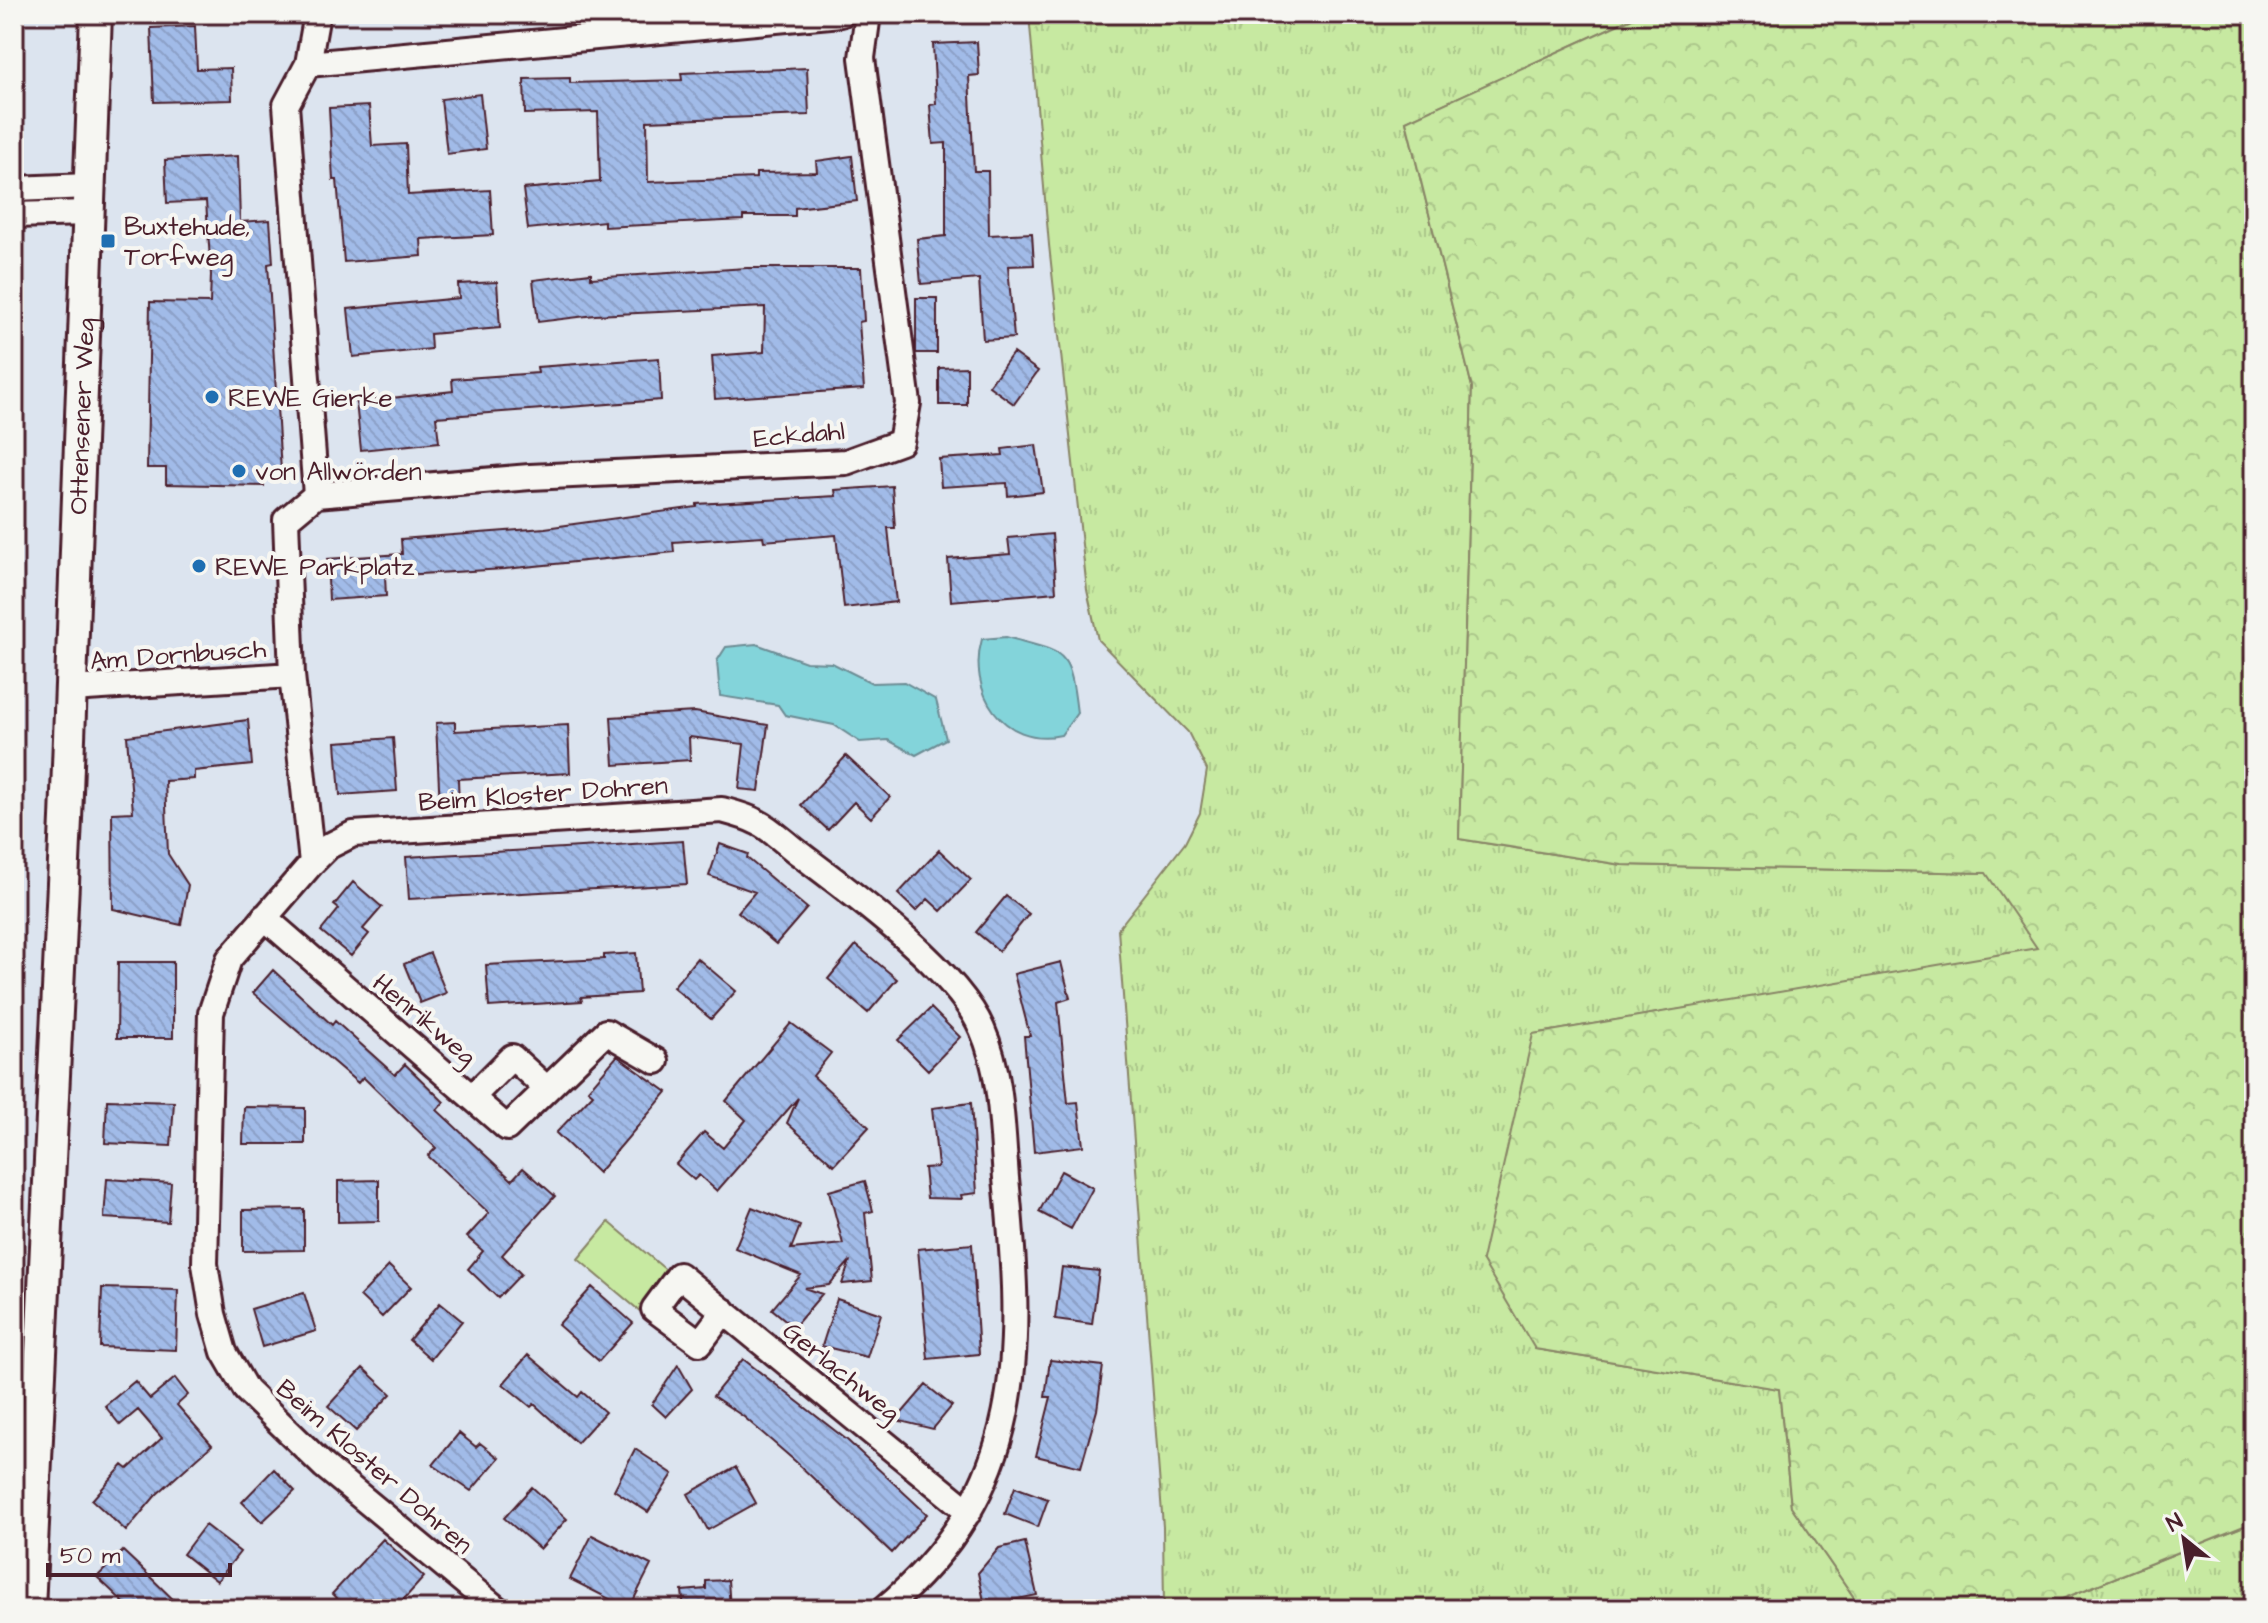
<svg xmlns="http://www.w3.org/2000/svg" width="2268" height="1623" font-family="'Architects Daughter',sans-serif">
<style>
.grass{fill:url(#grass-tufts);stroke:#888466;stroke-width:2}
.forest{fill:url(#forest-crowns);stroke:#888466;stroke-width:2}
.green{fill:#c7e9a1;stroke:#888466;stroke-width:2}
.water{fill:#83d4da;stroke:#6c8c94;stroke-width:2}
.building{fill:url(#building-back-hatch);stroke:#4a1f2b;stroke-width:2}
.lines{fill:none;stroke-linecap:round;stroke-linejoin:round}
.minor-casing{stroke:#4a1f2b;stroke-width:30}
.tertiary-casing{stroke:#4a1f2b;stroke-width:36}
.minor{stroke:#f6f6f2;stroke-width:24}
.tertiary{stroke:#f6f6f2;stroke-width:30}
.poi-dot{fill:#1f6fb2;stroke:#f6f6f2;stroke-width:3}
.labels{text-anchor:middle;stroke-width:8;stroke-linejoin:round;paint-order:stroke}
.poi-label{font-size:26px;fill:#4a1f2b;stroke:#f6f6f2;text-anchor:start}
.street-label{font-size:26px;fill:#4a1f2b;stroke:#f6f6f2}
</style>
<defs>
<pattern id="grass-tufts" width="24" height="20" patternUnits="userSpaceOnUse" patternTransform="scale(2)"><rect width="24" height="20" fill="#c7e9a1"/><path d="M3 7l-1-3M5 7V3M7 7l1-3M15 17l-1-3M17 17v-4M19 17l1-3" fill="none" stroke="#acc78b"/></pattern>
<pattern id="forest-crowns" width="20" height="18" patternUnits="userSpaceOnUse" patternTransform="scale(2)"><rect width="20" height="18" fill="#c7e9a1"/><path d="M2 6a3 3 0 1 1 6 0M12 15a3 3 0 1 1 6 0" fill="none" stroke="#acc78b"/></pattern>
<pattern id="building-back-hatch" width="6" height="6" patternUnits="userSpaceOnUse" patternTransform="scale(2)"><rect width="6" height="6" fill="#a1bbe8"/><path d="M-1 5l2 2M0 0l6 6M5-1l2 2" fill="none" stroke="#8ca0c7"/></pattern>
</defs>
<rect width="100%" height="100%" fill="#dce4ef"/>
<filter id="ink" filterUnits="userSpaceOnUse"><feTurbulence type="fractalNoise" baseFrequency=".0125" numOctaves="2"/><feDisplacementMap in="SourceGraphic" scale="16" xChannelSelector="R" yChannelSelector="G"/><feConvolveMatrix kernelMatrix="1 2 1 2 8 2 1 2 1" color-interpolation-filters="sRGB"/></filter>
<g filter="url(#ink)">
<!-- grass -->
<path class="grass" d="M 1029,14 L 1641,14 L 1406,121 L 1472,387 L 1459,839 L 1622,865 L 1987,873 L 2038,949 L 1533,1034 L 1535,1349 L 1779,1389 L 1791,1506 L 1862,1609 L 1164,1609 L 1163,1527 L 1118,929 L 1185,843 L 1200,813 L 1207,770 L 1188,732 L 1098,640 L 1087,590 L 1049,245 Z
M 2254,1522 L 2254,1609 L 2037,1609 Z"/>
<!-- forest -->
<path class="forest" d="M 1641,14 L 2254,14 L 2254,1522 L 2037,1609 L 1862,1609 L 1791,1506 L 1779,1389 L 1535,1349 L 1482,1260 L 1533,1034 L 2037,948 L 1986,873 L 1622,865 L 1459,839 L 1472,387 L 1406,121 Z"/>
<!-- green -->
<path class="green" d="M 609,1222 L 672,1275 L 641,1312 L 578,1259 Z"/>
<!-- water -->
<path class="water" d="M 1006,637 C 1067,654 1069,647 1077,713 L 1061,735 C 1002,748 967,690 982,639 Z
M 756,644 L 806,662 L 832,663 L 872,683 L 904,682 L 936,700 L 946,739 L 916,755 L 888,740 L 860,742 L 834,725 L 785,715 L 778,705 L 720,696 L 717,661 L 726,647 Z"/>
<!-- building -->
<path class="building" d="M 195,26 L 197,69 L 231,68 L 232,100 L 154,102 L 151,28 Z
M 977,42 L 979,75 L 969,76 L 974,171 L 988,171 L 989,235 L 1032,233 L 1034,265 L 1008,266 L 1014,338 L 983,340 L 979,279 L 921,284 L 917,239 L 946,236 L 946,143 L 933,144 L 930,105 L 936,104 L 933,44 Z
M 807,68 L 809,115 L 647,121 L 648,182 L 756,178 L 756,173 L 817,172 L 816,161 L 852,156 L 857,201 L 795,208 L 795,216 L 743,216 L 743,220 L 604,227 L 604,221 L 528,229 L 523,189 L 600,182 L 598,112 L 525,114 L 524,79 L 570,78 L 570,83 L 682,80 L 681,73 Z
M 480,94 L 486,149 L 447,154 L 441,99 Z
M 369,106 L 372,146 L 406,144 L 408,195 L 490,190 L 493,235 L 421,239 L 422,256 L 344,262 L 337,180 L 333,180 L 329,108 Z
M 238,156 L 240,222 L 270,220 L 273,263 L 268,264 L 281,471 L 263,471 L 264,486 L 166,484 L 166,468 L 147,468 L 150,302 L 210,303 L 211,275 L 206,201 L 167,203 L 165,160 Z
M 747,268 L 861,268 L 864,321 L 859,322 L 864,389 L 715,399 L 712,356 L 764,352 L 765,307 L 595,315 L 538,322 L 533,280 L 591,273 L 591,278 Z
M 497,282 L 500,328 L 430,334 L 431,349 L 353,357 L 348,309 L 459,298 L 458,284 Z
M 916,298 L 937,298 L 937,353 L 916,353 Z
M 1013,353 L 1038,371 L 1014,404 L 989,386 Z
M 659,358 L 661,400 L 436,417 L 439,442 L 361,450 L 356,402 L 453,391 L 452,379 L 538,373 L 537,367 Z
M 967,367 L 967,405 L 939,405 L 939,368 Z
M 1036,445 L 1043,492 L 1008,496 L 1007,483 L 941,487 L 939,459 L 1003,455 L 1002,449 Z
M 892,486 L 895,528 L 888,528 L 896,602 L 844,608 L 836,535 L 764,541 L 763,536 L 673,542 L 674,552 L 505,569 L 385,576 L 386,596 L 329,600 L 327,559 L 402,554 L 401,539 L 545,528 L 697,507 L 697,504 L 836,496 L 835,490 Z
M 1052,534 L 1056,592 L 951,601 L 948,559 L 1010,554 L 1008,538 Z
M 695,712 L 768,725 L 759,791 L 739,789 L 744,744 L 689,737 L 690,760 L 614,765 L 611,717 Z
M 248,720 L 252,765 L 194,771 L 194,779 L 165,781 L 168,854 L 188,885 L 181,925 L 113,909 L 112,813 L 133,812 L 127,736 Z
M 455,722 L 455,731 L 568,725 L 570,773 L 458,779 L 459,807 L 440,808 L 436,723 Z
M 393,738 L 397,791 L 340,795 L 336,742 Z
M 846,756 L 890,797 L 871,818 L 854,802 L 828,830 L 801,805 Z
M 683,841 L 687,884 L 409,899 L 406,857 Z
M 720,844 L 748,854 L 747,858 L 807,908 L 776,944 L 738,912 L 755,892 L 709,876 Z
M 939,850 L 971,880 L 941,911 L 928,899 L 916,911 L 898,894 Z
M 353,882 L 382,907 L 363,929 L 369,934 L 351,956 L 321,931 L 339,909 L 334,905 Z
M 1006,896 L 1029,914 L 999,951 L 976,932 Z
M 856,945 L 897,979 L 868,1013 L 828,979 Z
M 430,953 L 446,993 L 420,1003 L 404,964 Z
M 636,953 L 639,993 L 581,997 L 582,1001 L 489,1007 L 486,965 L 604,959 L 604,955 Z
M 697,958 L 736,991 L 711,1019 L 673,987 Z
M 118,962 L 173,962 L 173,1038 L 117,1038 Z
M 1061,962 L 1070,998 L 1058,1002 L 1068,1103 L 1078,1102 L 1083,1146 L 1034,1152 L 1024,1036 L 1030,1036 L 1014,974 Z
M 273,970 L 332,1025 L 335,1021 L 395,1075 L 405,1064 L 444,1102 L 437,1110 L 512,1180 L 523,1168 L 555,1196 L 502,1255 L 521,1274 L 498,1298 L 468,1269 L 483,1251 L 467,1237 L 489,1213 L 428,1156 L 436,1148 L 363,1077 L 358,1083 L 253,993 Z
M 931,1008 L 960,1037 L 928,1070 L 898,1040 Z
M 791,1023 L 831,1053 L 813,1076 L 869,1127 L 834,1165 L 787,1123 L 798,1098 L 717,1191 L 699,1175 L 694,1180 L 676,1164 L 704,1132 L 723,1148 L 746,1120 L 726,1101 Z
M 617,1056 L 667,1092 L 598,1173 L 556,1133 L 593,1094 L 588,1090 Z
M 107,1100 L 174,1102 L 171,1146 L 105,1143 Z
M 971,1103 L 977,1193 L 961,1195 L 962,1199 L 927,1198 L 924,1168 L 938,1167 L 932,1108 Z
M 244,1107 L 305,1108 L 305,1144 L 243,1144 Z
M 1061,1171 L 1093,1188 L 1071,1229 L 1039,1212 Z
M 107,1179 L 171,1183 L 168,1222 L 104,1218 Z
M 379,1180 L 379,1221 L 338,1222 L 338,1181 Z
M 865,1181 L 873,1211 L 865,1213 L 872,1281 L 842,1284 L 850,1261 L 829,1285 L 804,1288 L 822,1294 L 794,1327 L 772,1309 L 801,1275 L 735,1248 L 752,1207 L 800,1226 L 791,1249 L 843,1244 L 829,1191 Z
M 304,1209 L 304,1250 L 243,1251 L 243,1210 Z
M 972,1244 L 979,1354 L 928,1359 L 918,1249 Z
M 389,1266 L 411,1287 L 382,1317 L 360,1296 Z
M 1062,1267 L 1099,1271 L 1092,1324 L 1055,1319 Z
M 592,1287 L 633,1323 L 599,1361 L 558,1325 Z
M 102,1288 L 178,1290 L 176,1350 L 100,1347 Z
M 304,1293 L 316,1331 L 262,1347 L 251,1309 Z
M 837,1299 L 881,1314 L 867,1357 L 822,1346 Z
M 440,1303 L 462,1321 L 431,1359 L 409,1340 Z
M 528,1355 L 578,1397 L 582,1392 L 605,1412 L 577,1443 L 534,1404 L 531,1407 L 503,1384 Z
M 743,1359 L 847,1440 L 927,1514 L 892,1553 L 795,1461 L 744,1417 L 713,1396 Z
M 1050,1360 L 1103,1366 L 1097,1410 L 1081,1467 L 1036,1456 L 1051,1397 L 1045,1397 Z
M 678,1365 L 692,1389 L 666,1417 L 652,1404 Z
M 363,1368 L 391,1394 L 356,1431 L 328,1406 Z
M 175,1378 L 188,1395 L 177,1405 L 212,1445 L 156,1495 L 126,1531 L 92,1500 L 123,1465 L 128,1469 L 162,1438 L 138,1410 L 120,1425 L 105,1406 L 135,1381 L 150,1399 Z
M 926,1385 L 952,1406 L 933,1429 L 896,1420 Z
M 459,1433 L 476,1447 L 480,1443 L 499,1458 L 471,1491 L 433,1465 Z
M 635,1449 L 673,1474 L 648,1512 L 614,1490 Z
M 736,1467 L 756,1503 L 708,1530 L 688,1494 Z
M 274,1469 L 295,1491 L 262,1522 L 242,1502 Z
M 532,1487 L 567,1519 L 540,1549 L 504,1518 Z
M 1015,1487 L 1048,1499 L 1038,1527 L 1005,1514 Z
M 205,1525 L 240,1552 L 217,1581 L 183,1554 Z
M 592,1535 L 651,1565 L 629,1609 L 570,1579 Z
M 383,1539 L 424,1577 L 395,1609 L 347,1609 L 332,1594 Z
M 1025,1542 L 1037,1595 L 985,1606 L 978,1573 L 999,1548 Z
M 123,1551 L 140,1567 L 183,1609 L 130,1609 L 114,1593 L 97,1577 Z
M 728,1580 L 730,1609 L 684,1609 L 682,1591 L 706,1589 L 706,1581 Z"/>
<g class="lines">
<!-- minor casing -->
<g class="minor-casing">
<path id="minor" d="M 308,64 L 841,14
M 14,189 L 89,186
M 14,215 L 88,213
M 316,495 L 286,105 L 308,64 L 317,14
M 292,675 L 286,520 L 316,495 L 530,477 L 846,462 L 901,442 L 908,403 L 862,58 L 868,14
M 71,689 L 292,675 L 312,863
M 264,917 L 507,1128 L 606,1032 L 656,1061
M 473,1096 L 512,1057 L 546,1088
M 724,1311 L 700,1343 L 654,1309 L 679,1275 L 957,1502 L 969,1512
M 497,1609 L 324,1466 L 246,1390 L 224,1352 L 213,1314 L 205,1264 L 211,1013 L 229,959 L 312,863 L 329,846 L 353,834 L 722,810 C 733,813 746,816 757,822 C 772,829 786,844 800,854 C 853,894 956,969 982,1029 C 1002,1074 1002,1129 1006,1178 C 1023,1351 1028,1488 884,1609"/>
</g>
<!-- tertiary casing -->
<g class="tertiary-casing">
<g id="tertiary">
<path id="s1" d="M 29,1609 L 66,819 L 96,14"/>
</g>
</g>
<!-- minor -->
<use href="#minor" class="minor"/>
<!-- tertiary -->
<use href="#tertiary" class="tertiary"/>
</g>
</g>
<!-- markers -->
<g class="poi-dot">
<rect x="100" y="233" width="16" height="16" rx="4"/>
<circle cx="212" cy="397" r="8"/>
<circle cx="239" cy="471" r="8"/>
<circle cx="199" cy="566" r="8"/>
</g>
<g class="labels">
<!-- poi labels -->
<g class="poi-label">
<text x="124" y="235">Buxtehude,<tspan x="124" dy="30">Torfweg</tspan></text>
<text x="228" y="406">REWE Gierke</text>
<text x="255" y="480">von Allwörden</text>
<text x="215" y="575">REWE Parkplatz</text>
</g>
<!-- street labels -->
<g class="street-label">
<text dy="9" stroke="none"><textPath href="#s1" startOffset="1194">Ottensener Weg</textPath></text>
<text transform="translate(799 434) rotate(-5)" y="9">Eckdahl</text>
<text transform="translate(178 654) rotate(-4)" y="9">Am Dornbusch</text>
<text transform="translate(543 793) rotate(-4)" y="9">Beim Kloster Dohren</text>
<text transform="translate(425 1019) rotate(40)" y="9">Henrikweg</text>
<text transform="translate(842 1371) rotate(39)" y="9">Gerlachweg</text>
<text transform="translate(375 1466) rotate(41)" y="9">Beim Kloster Dohren</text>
</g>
</g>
<!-- margin -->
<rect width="2268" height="1623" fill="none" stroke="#f6f6f2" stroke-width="48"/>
<rect x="24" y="24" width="2220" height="1575" fill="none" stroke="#4a1f2b" stroke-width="3" filter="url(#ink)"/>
<!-- north arrow -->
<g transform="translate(2184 1539) rotate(330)" stroke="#f6f6f2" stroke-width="6" paint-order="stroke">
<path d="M0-6L14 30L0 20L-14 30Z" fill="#4a1f2b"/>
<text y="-12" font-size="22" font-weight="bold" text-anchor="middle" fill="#4a1f2b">N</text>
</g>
<!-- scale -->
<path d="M48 1563v12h182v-12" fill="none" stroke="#4a1f2b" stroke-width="4"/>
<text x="60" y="1563" font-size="24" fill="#4a1f2b" stroke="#f6f6f2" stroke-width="6" paint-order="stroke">50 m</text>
</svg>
